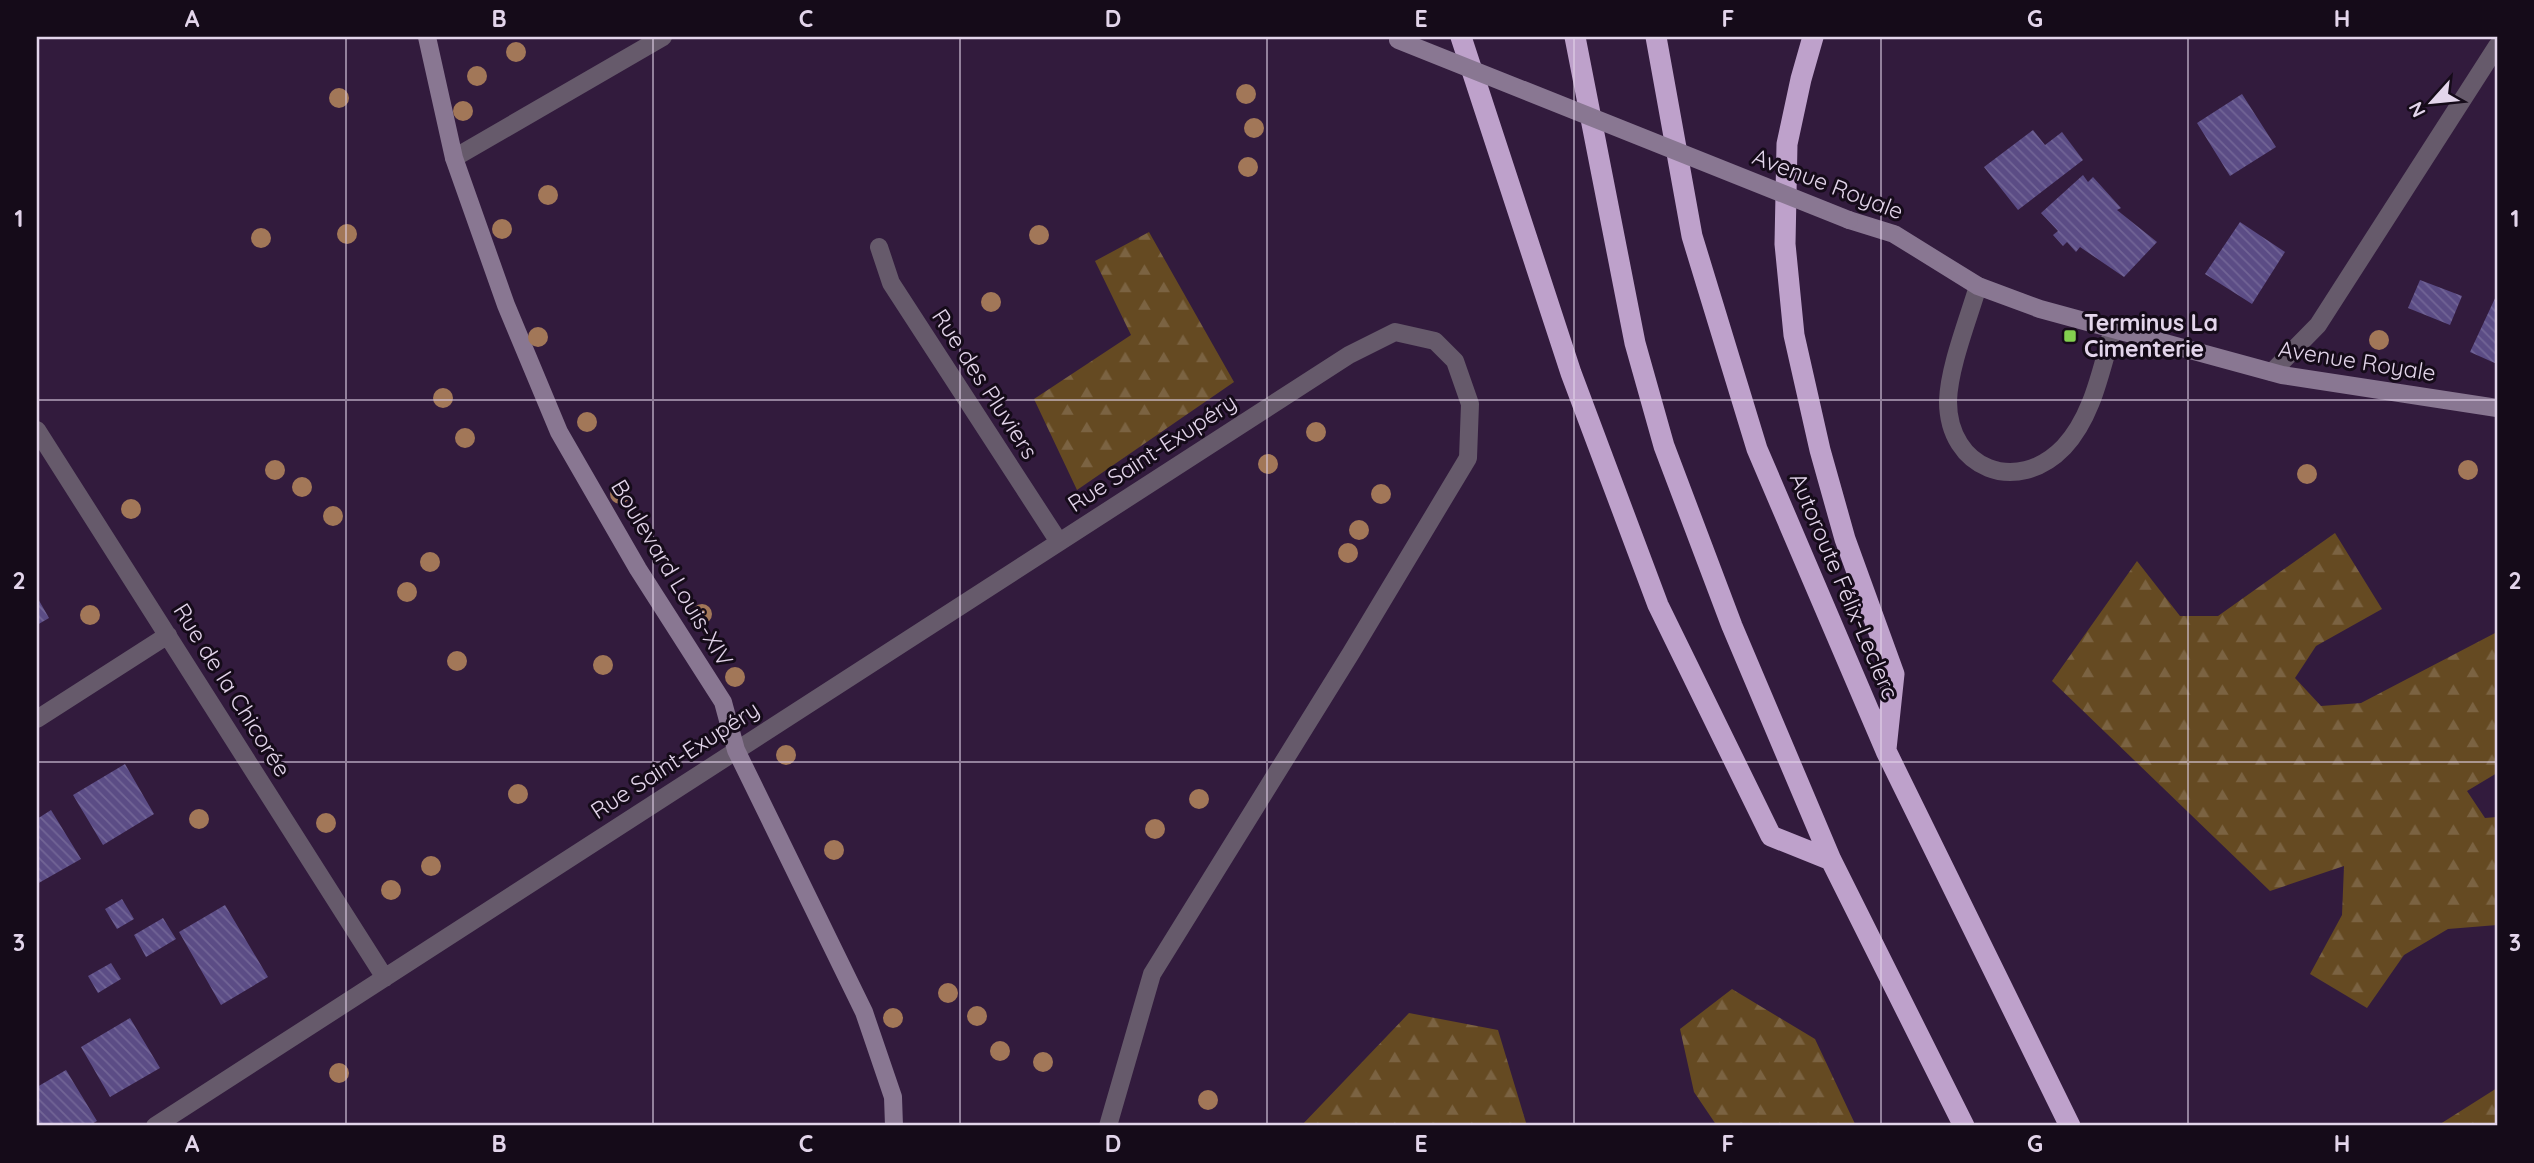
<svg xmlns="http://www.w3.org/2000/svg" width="2534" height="1163" font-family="Quicksand,sans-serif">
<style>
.forest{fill:url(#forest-firs)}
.building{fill:url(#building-back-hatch)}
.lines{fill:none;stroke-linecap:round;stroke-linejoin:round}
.service{stroke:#665a6b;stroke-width:18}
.minor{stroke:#665a6b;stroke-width:18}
.secondary{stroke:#897792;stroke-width:18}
.motorway{stroke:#bea1cb;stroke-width:21}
.secondary-bridge{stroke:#897792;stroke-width:18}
.tree{fill:#a27758}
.grid{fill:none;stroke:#e3d5eb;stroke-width:2;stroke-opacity:0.55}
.poi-dot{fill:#83d04f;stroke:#150b19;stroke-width:2.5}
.labels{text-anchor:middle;stroke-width:6;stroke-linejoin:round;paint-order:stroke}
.street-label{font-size:23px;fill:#e3d5eb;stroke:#150b19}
.poi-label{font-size:23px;font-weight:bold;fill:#e3d5eb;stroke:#150b19;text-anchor:start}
.neatline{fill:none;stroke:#e3d5eb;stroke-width:2.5}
.grid-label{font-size:23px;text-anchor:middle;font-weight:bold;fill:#e3d5eb}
</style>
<defs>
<pattern id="forest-firs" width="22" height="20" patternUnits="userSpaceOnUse" patternTransform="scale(1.75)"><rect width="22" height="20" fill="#654a22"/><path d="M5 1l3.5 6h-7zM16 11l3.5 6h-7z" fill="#7b6342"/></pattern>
<pattern id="building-back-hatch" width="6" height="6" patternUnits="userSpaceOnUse" patternTransform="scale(1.75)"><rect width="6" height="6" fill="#5b4c85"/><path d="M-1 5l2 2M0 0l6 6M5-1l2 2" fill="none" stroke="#726596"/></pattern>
</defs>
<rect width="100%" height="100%" fill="#321b3d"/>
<!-- forest -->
<path class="forest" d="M 1149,232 L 1234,382 L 1077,490 L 1034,399 L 1131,335 L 1095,261 Z
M 2335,533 L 2382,609 L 2316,646 L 2295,678 L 2321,706 L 2361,703 L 2497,632 L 2497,773 L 2467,791 L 2485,818 L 2497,817 L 2497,925 L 2448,929 L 2404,955 L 2367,1008 L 2310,974 L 2342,915 L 2344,866 L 2270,891 L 2052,681 L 2137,561 L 2180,616 L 2218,616 Z
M 1732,989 L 1815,1039 L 1856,1126 L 1717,1126 L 1694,1092 L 1680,1029 Z
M 1409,1013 L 1498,1030 L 1527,1126 L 1301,1126 Z
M 2497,1088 L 2497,1126 L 2437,1126 Z"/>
<!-- building -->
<path class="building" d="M 2242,94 L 2276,147 L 2230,176 L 2197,123 Z
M 2033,130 L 2045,145 L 2062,132 L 2083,160 L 2018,210 L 1984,167 Z
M 2083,175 L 2088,182 L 2093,177 L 2121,208 L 2117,210 L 2157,242 L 2124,277 L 2080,247 L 2076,252 L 2067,242 L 2063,246 L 2053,235 L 2058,231 L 2041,213 Z
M 2240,222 L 2285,252 L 2252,304 L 2205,274 Z
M 2420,280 L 2462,296 L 2450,325 L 2408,308 Z
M 2497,294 L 2497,364 L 2470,352 Z
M 37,597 L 49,618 L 37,625 Z
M 125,764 L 154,814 L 103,845 L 73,795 Z
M 51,810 L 81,859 L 37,884 L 37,819 Z
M 122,899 L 134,919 L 117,929 L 105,909 Z
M 225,905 L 268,977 L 221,1005 L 179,932 Z
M 163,918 L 176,939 L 146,957 L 134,935 Z
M 111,963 L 121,979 L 98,993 L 88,976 Z
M 130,1018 L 160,1068 L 110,1097 L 81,1047 Z
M 66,1070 L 97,1121 L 88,1126 L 37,1126 L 37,1087 Z"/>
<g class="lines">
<!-- service -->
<path class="service" d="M 454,158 L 663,37"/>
<!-- minor -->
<path class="minor" d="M 879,247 L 891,283 L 1059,542
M 1978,286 C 1968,320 1949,367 1948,401 C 1948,469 2017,496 2064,447 C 2093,416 2101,369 2113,329
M 2272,372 L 2318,325 L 2497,46
M 37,430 L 385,978
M 37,719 L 168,635
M 155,1126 L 1349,355 L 1395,332 L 1435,341 L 1455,361 L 1470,404 L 1468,458 L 1351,653 L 1152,974 L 1108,1126"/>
<!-- secondary -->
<path class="secondary" d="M 427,37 L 454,158 L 506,305 L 559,432 L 638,569 L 723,702 L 736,750 L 864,1012 L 893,1097 L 894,1126
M 1849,220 L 1894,234 L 1978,286 L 2040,309 L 2282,375 L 2497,408"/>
<!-- motorway -->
<path class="motorway" d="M 1461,37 L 1571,373 L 1658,605 L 1771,836 L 1831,860
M 1575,37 L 1635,343 L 1664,446 L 1732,626 L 1831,860 L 1964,1126
M 1656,37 L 1692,236 L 1757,449 L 1886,751 L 2070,1126
M 1813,37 L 1801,79 L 1787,144 L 1785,244 L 1794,335 L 1820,450 L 1845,539 L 1894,674 L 1886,749"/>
<!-- secondary-bridge -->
<path class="secondary-bridge" d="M 1398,40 L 1849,220"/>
</g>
<!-- trees -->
<g class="tree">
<circle cx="516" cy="52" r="10"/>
<circle cx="477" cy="76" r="10"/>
<circle cx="1246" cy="94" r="10"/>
<circle cx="339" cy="98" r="10"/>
<circle cx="463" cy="111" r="10"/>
<circle cx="1254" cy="128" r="10"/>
<circle cx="1248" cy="167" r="10"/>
<circle cx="548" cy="195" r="10"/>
<circle cx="502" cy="229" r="10"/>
<circle cx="347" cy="234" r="10"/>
<circle cx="1039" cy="235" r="10"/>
<circle cx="261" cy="238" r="10"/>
<circle cx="991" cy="302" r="10"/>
<circle cx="538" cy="337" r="10"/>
<circle cx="2379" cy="340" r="10"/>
<circle cx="443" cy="398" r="10"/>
<circle cx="587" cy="422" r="10"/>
<circle cx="1316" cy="432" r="10"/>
<circle cx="465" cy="438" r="10"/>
<circle cx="1268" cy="464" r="10"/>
<circle cx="275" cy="470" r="10"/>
<circle cx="2468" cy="470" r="10"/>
<circle cx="2307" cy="474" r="10"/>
<circle cx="302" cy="487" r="10"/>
<circle cx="620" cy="494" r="10"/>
<circle cx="1381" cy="494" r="10"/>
<circle cx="131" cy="509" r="10"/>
<circle cx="333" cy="516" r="10"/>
<circle cx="1359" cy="530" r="10"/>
<circle cx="1348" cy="553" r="10"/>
<circle cx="430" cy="562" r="10"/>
<circle cx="407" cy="592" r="10"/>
<circle cx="702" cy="614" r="10"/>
<circle cx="90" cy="615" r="10"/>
<circle cx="457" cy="661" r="10"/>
<circle cx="603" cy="665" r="10"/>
<circle cx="735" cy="677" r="10"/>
<circle cx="786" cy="755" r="10"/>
<circle cx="518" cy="794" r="10"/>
<circle cx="1199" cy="799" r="10"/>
<circle cx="199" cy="819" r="10"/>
<circle cx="326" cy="823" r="10"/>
<circle cx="1155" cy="829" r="10"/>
<circle cx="834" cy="850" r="10"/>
<circle cx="431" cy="866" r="10"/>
<circle cx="391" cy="890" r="10"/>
<circle cx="948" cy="993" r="10"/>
<circle cx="977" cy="1016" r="10"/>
<circle cx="893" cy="1018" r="10"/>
<circle cx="1000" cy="1051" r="10"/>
<circle cx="1043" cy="1062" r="10"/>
<circle cx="339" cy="1073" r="10"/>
<circle cx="1208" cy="1100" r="10"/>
</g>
<!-- grid -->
<path class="grid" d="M 346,37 L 346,1126M 653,37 L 653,1126M 960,37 L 960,1126M 1267,37 L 1267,1126M 1574,37 L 1574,1126M 1881,37 L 1881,1126M 2188,37 L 2188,1126M 37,400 L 2497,400M 37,762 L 2497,762"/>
<!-- markers -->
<rect class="poi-dot" x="2063" y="329" width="14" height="14" rx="3.5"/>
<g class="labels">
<!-- street labels -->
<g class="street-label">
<text transform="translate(1828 184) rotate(21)" y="8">Avenue Royale</text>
<text transform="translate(2357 361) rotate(9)" y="8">Avenue Royale</text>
<text transform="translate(985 384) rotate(57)" y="8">Rue des Pluviers</text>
<text transform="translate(1152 453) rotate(-33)" y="8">Rue Saint-Exupéry</text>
<text transform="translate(672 573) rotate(59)" y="8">Boulevard Louis-XIV</text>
<text transform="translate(1844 586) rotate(67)" y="8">Autoroute Félix-Leclerc</text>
<text transform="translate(232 690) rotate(58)" y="8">Rue de la Chicorée</text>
<text transform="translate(675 760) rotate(-33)" y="8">Rue Saint-Exupéry</text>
</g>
<!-- poi labels -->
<g class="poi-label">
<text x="2084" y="331">Terminus La<tspan x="2084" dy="26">Cimenterie</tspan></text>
</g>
</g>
<!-- border -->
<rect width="2534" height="1163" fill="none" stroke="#150b19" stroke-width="77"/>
<!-- north arrow -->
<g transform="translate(2432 102) rotate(243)" stroke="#150b19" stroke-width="5" paint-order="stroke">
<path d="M0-5L12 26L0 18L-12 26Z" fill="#e3d5eb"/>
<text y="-10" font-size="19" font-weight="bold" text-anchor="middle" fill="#e3d5eb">N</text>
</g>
<rect x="38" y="38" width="2458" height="1086" class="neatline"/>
<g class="grid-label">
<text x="192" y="27">A</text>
<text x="499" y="27">B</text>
<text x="806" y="27">C</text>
<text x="1113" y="27">D</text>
<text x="1421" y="27">E</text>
<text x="1728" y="27">F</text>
<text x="2035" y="27">G</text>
<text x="2342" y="27">H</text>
<text x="19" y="227">1</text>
<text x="2515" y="227">1</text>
<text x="19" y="589">2</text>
<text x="2515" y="589">2</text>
<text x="19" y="951">3</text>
<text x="2515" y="951">3</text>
<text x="192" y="1152">A</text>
<text x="499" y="1152">B</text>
<text x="806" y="1152">C</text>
<text x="1113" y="1152">D</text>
<text x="1421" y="1152">E</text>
<text x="1728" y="1152">F</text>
<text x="2035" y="1152">G</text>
<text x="2342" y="1152">H</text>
</g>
</svg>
